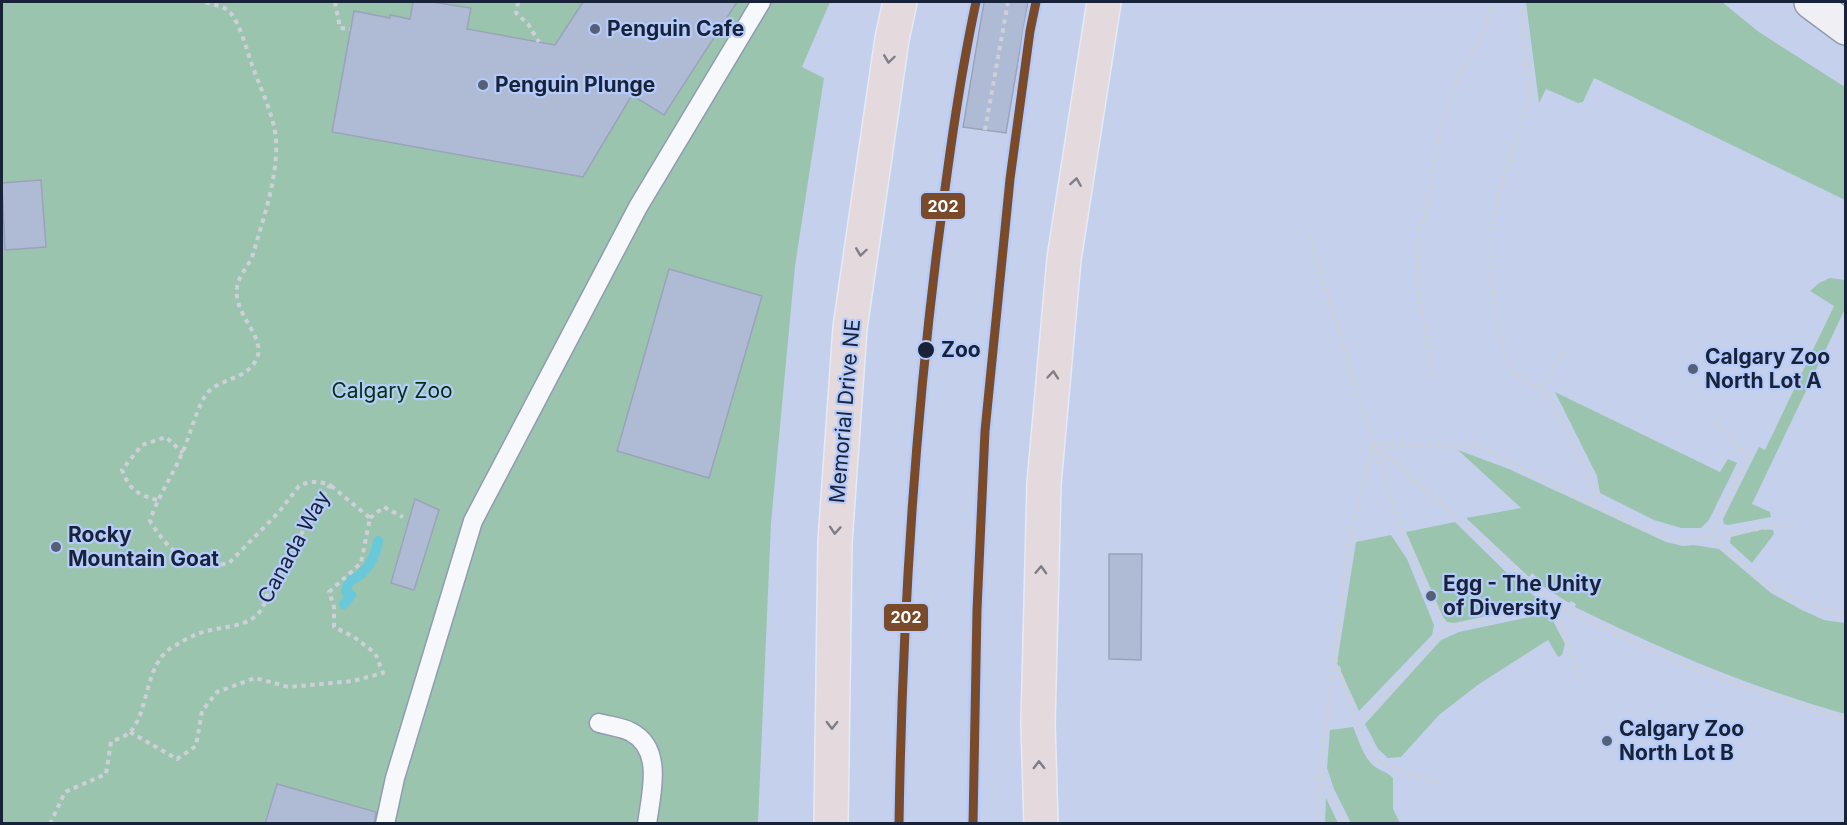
<svg xmlns="http://www.w3.org/2000/svg" width="1847" height="825" font-family="Inter,sans-serif">
<style>
.green{fill:#9bc4ae}
.lines{fill:none;stroke-linecap:round;stroke-linejoin:round}
.stream{stroke:#69c9da;stroke-width:10}
.building{fill:#afbad4;stroke:#9aa3ba;stroke-width:1.5}
.lane-casing{stroke:#919bb2;stroke-width:21}
.secondary-casing{stroke:#919bb2;stroke-width:36}
.highway-casing{stroke:#e5eaf6;stroke-width:36}
.path{stroke:#cdd0d8;stroke-width:4;stroke-dasharray:4.5 4.5;stroke-linecap:butt}
.lane{stroke:#f6f8fc;stroke-width:18}
.secondary{stroke:#f0eff3;stroke-width:33}
.highway{stroke:#e4d9dc;stroke-width:33}
.rail-1-casing{stroke:#b5cbfc;stroke-width:14}
.rail-1{stroke:#7a4b2a;stroke-width:9}
.oneway{stroke:#7e7e8a}
.poi-dot{fill:#555f77;stroke:#b5cbfc;stroke-width:2}
.stop-dot{fill:#182238;stroke:#b5cbfc;stroke-width:2}
.labels{text-anchor:middle;stroke-width:4.5;stroke-linejoin:round;paint-order:stroke}
.poi-label{font-size:21px;font-weight:bold;fill:#182238;stroke:#b5cbfc;text-anchor:start}
.stop-label{font-size:21px;font-weight:bold;fill:#182238;stroke:#b5cbfc;text-anchor:start}
.park-label{font-size:21px;fill:#01330a;stroke:#b5cbfc}
.street-label{font-size:21px;fill:#182238;stroke:#b5cbfc}
.line-badge{stroke:#b5cbfc;stroke-width:2}
.badge-label{font-size:16px;text-anchor:middle;font-weight:bold;fill:#fff}
</style>
<rect width="100%" height="100%" fill="#c5d1ec"/>
<!-- green -->
<path class="green" d="M 2,2 L 830,2 L 802,67 L 824,78 L 795,266 L 771,523 L 758,823 L 2,824 Z
M 1526,2 L 1722,2 L 1759,32 L 1845,87 L 1845,200 L 1594,78 L 1583,102 L 1578,103 L 1546,89 L 1539,103 Z
M 1830,278 L 1845,280 L 1845,309 L 1752,504 L 1770,512 L 1771,517 L 1728,525 L 1724,524 L 1723,519 L 1759,447 L 1765,450 L 1834,306 L 1810,291 L 1819,283 Z
M 1555,392 L 1720,472 L 1728,459 L 1737,463 L 1709,520 L 1701,528 L 1681,528 L 1654,520 L 1600,493 L 1597,476 Z
M 1458,450 L 1509,469 L 1666,542 L 1683,546 L 1694,545 L 1719,549 L 1771,593 L 1802,610 L 1824,620 L 1845,623 L 1845,714 C 1752,688 1662,650 1575,607 L 1576,604 L 1571,601 L 1569,603 L 1538,583 L 1540,580 L 1532,573 L 1529,577 L 1466,518 L 1521,508 Z
M 1455,522 L 1514,580 L 1542,602 L 1537,605 L 1454,623 L 1447,622 L 1443,617 L 1406,532 Z
M 1764,529 L 1773,530 L 1774,534 L 1752,563 L 1730,543 L 1731,537 Z
M 1391,535 L 1407,559 L 1434,625 L 1432,635 L 1359,711 L 1337,663 L 1356,542 Z
M 1544,614 L 1550,615 L 1565,644 L 1562,655 L 1558,657 L 1548,640 L 1479,684 L 1439,715 L 1401,757 L 1388,758 L 1378,749 L 1365,724 L 1441,640 L 1459,632 Z
M 1353,727 C 1358,738 1362,753 1370,762 C 1376,770 1387,771 1393,778 L 1393,809 L 1400,823 L 1351,823 L 1334,789 L 1327,768 L 1330,730 Z
M 1326,798 L 1338,823 L 1325,823 Z"/>
<g class="lines">
<!-- stream -->
<path class="stream" d="M 344,604 L 351,595 L 346,592 L 348,583 C 352,579 357,578 361,574 C 370,566 376,553 378,541"/>
</g>
<!-- building -->
<path class="building" d="M 413,2 L 433,2 L 471,8 L 467,29 L 555,45 L 583,2 L 737,2 L 664,115 L 632,95 L 583,177 L 332,132 L 354,11 L 390,18 L 390,15 L 410,19 Z
M 984,2 L 1028,2 L 1006,133 L 963,127 Z
M 41,180 L 46,247 L 5,250 L 2,183 Z
M 669,269 L 762,296 L 709,478 L 617,451 Z
M 415,499 L 439,510 L 414,590 L 391,583 Z
M 1109,554 L 1142,554 L 1141,660 L 1109,659 Z
M 277,784 L 376,812 L 374,824 L 265,824 Z"/>
<g class="lines">
<!-- lane casing -->
<g class="lane-casing">
<path id="lane" d="M 599,723 C 609,726 622,727 631,732 C 664,749 651,794 647,824
M 385,824 L 395,778 L 473,521 L 638,207 L 761,2"/>
</g>
<!-- secondary casing -->
<g class="secondary-casing">
<path id="secondary" d="M 1811,2 L 1846,28"/>
</g>
<!-- highway casing -->
<g class="highway-casing">
<path id="highway" d="M 831,824 L 835,542 L 850,328 L 892,39 L 900,2
M 1041,824 L 1038,724 L 1044,484 L 1064,259 L 1104,2"/>
</g>
<!-- path -->
<path class="path" d="M 335,2 L 340,28 L 350,29
M 518,2 L 516,13 L 528,24 L 539,42
M 985,130 L 1008,2
M 1310,236 L 1373,443 L 1554,604 L 1580,679
M 1433,375 L 1420,300 L 1417,265 L 1419,231 L 1428,205 L 1441,125 L 1460,73 L 1480,41 L 1493,2
M 1542,389 L 1564,350
M 1715,422 L 1748,456 L 1710,537 L 1770,587 L 1827,611 L 1846,615
M 1373,443 L 1454,447 L 1473,443 L 1592,504 L 1595,493 L 1552,404 L 1542,389 L 1511,372 L 1499,333 L 1492,283 L 1492,227 L 1499,192 L 1526,110 L 1529,90 L 1520,2
M 1373,443 L 1403,534 L 1446,629
M 157,500 C 136,494 130,490 122,470 L 142,445 L 166,437 L 183,453
M 1592,504 L 1676,541 L 1710,537 L 1793,523
M 370,518 L 384,507 L 403,517
M 1335,658 L 1358,726 L 1378,761 L 1442,785
M 1358,726 L 1446,629 L 1554,604 L 1642,646 L 1727,681 L 1846,720
M 130,732 L 177,759 L 196,746 L 202,711 L 217,692 L 255,678 L 289,687 L 353,681 L 383,673 L 375,653 L 354,637 L 334,627 L 334,607 L 329,592 L 361,563 L 370,518 L 330,485
M 1321,777 L 1346,824
M 50,824 L 65,792 L 106,774 L 111,742 C 117,739 127,736 131,731 C 149,710 145,665 171,648 C 179,643 191,636 200,633 C 230,623 261,631 268,591 L 330,485 L 320,482 L 309,482 L 299,486 L 279,512 L 228,564 C 188,566 171,555 150,521 C 158,496 173,475 183,451 C 190,436 198,403 208,392 C 222,378 247,379 256,360 C 268,338 233,315 237,288 C 238,275 251,264 254,251 C 264,216 278,177 276,140 C 274,114 259,86 251,62 C 246,48 238,16 226,9 C 219,5 211,4 204,2
M 1317,824 L 1320,775 L 1348,546 L 1373,443"/>
<!-- lane -->
<use href="#lane" class="lane"/>
<!-- secondary -->
<use href="#secondary" class="secondary"/>
<!-- highway -->
<use href="#highway" class="highway"/>
<!-- rail-1 casing -->
<g class="rail-1-casing">
<path id="rail-1" d="M 899,824 C 902,634 913,446 936,258 C 947,172 958,86 976,2
M 973,824 L 977,610 L 985,431 L 1010,179 L 1030,31 L 1036,2"/>
</g>
<!-- rail-1 -->
<use href="#rail-1" class="rail-1"/>
</g>
<!-- one-way arrows -->
<defs><path id="oneway-chevron" d="M-2-3.5L2.5 0L-2 3.5" fill="none" stroke-width="1.6" stroke-linecap="round" stroke-linejoin="round" transform="scale(1.5)"/></defs>
<g class="oneway">
<use href="#oneway-chevron" transform="translate(889 59) rotate(98)"/>
<use href="#oneway-chevron" transform="translate(1076 182) rotate(-81)"/>
<use href="#oneway-chevron" transform="translate(861 252) rotate(98)"/>
<use href="#oneway-chevron" transform="translate(1053 375) rotate(-85)"/>
<use href="#oneway-chevron" transform="translate(835 530) rotate(94)"/>
<use href="#oneway-chevron" transform="translate(1041 570) rotate(-88)"/>
<use href="#oneway-chevron" transform="translate(832 725) rotate(91)"/>
<use href="#oneway-chevron" transform="translate(1039 765) rotate(-91)"/>
</g>
<!-- markers -->
<g class="poi-dot">
<circle cx="595" cy="29" r="6"/>
<circle cx="483" cy="85" r="6"/>
<circle cx="1693" cy="369" r="6"/>
<circle cx="56" cy="547" r="6"/>
<circle cx="1431" cy="596" r="6"/>
<circle cx="1607" cy="741" r="6"/>
</g>
<circle class="stop-dot" cx="926" cy="350" r="9"/>
<g class="labels">
<!-- poi labels -->
<g class="poi-label">
<text x="607" y="36">Penguin Cafe</text>
<text x="495" y="92">Penguin Plunge</text>
<text x="1705" y="364">Calgary Zoo<tspan x="1705" dy="24">North Lot A</tspan></text>
<text x="68" y="542">Rocky<tspan x="68" dy="24">Mountain Goat</tspan></text>
<text x="1443" y="591">Egg - The Unity<tspan x="1443" dy="24">of Diversity</tspan></text>
<text x="1619" y="736">Calgary Zoo<tspan x="1619" dy="24">North Lot B</tspan></text>
</g>
<!-- stop labels -->
<g class="stop-label">
<text x="941" y="357">Zoo</text>
</g>
<!-- park labels -->
<g class="park-label">
<text x="392" y="398">Calgary Zoo</text>
</g>
<!-- street labels -->
<g class="street-label">
<text transform="translate(845 411) rotate(-85)" y="7">Memorial Drive NE</text>
<text transform="translate(294 547) rotate(-61)" y="7">Canada Way</text>
</g>
</g>
<g class="line-badge">
<rect x="920" y="192" width="46" height="28" rx="6" fill="#7a4b2a"/>
<rect x="883" y="603" width="46" height="29" rx="6" fill="#7a4b2a"/>
</g>
<g class="badge-label">
<text x="943" y="212">202</text>
<text x="906" y="623">202</text>
</g>
<!-- border -->
<rect width="1847" height="825" fill="none" stroke="#182238" stroke-width="6"/>
</svg>
